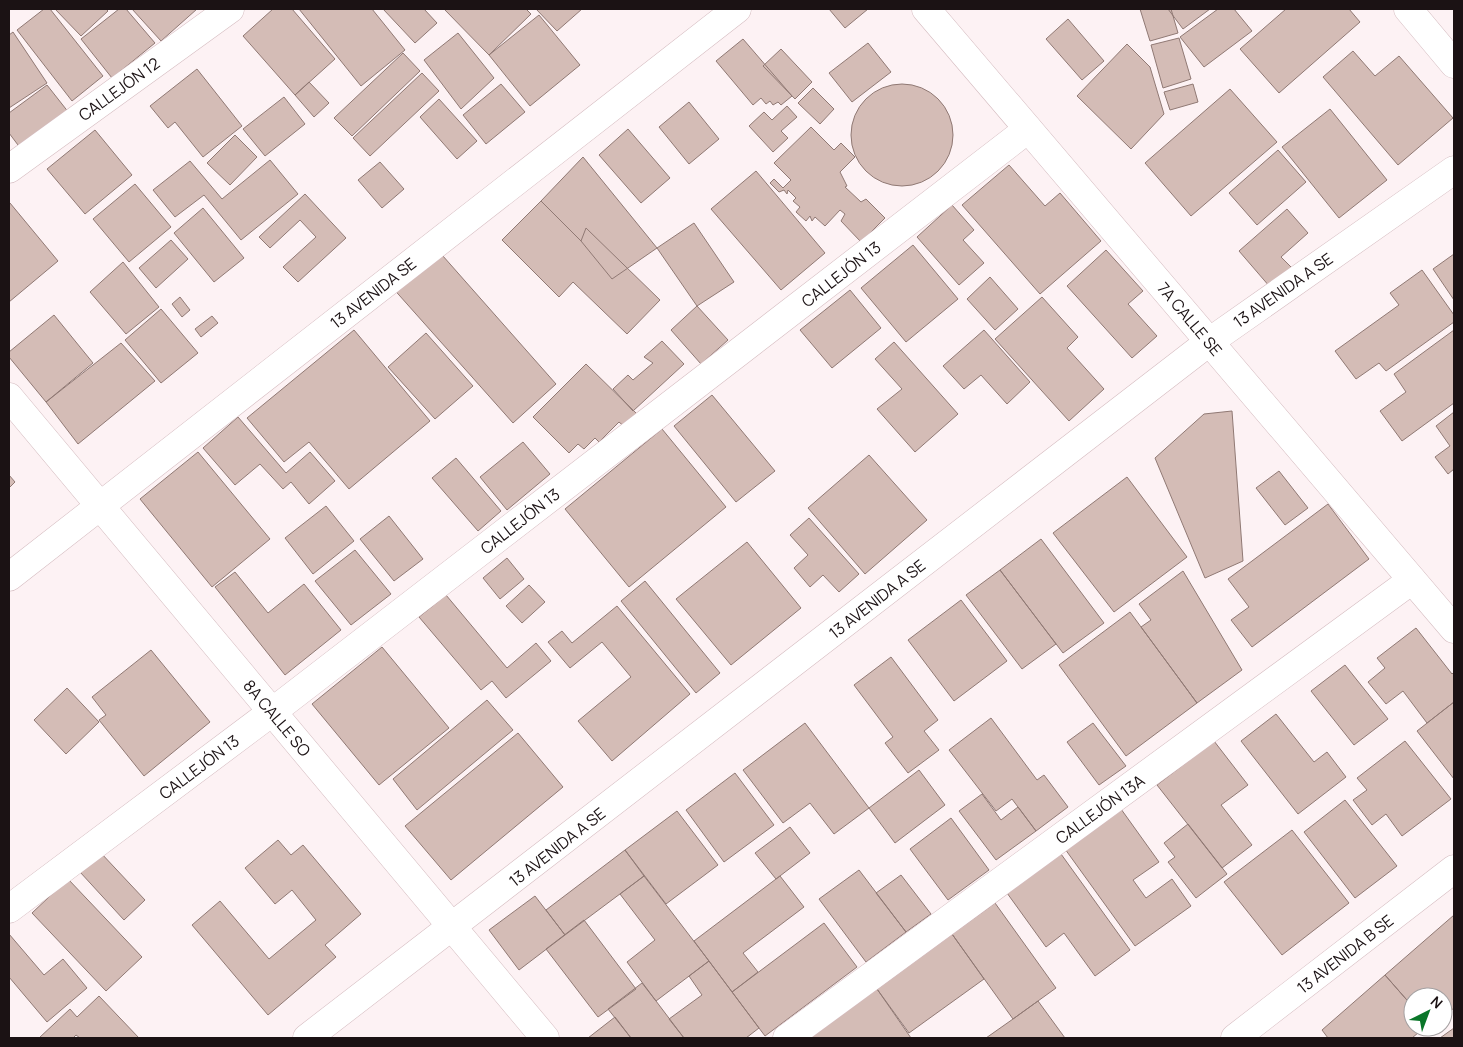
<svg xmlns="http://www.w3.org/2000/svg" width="1463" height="1047" font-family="Manrope,sans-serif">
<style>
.building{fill:#d4bcb6;stroke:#907974}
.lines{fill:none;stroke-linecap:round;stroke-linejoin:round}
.minor-casing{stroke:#d5bcc0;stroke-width:29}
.major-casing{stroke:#d5bcc0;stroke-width:29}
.minor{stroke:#fff;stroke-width:28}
.major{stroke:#fff;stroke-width:28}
.labels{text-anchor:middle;stroke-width:4;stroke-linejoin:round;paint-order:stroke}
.street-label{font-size:16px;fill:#1b1214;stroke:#fff}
</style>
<rect width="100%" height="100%" fill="#fdf2f4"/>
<!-- building -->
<path class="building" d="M 44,9 L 50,9 L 103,76 L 72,101 L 17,30 Z
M 55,9 L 106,9 L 108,11 L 81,36 Z
M 119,9 L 126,9 L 155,43 L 112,78 L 81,39 Z
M 132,9 L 197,9 L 161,41 Z
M 273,9 L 292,9 L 335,59 L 295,95 L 243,36 Z
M 299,9 L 372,9 L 405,50 L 361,86 Z
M 383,9 L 424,9 L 437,23 L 415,43 Z
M 444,9 L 526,9 L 531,14 L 489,55 Z
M 536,9 L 582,9 L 557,31 Z
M 829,9 L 868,9 L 845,28 Z
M 1140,9 L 1171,9 L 1178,33 L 1150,41 Z
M 1168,9 L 1210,9 L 1183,29 Z
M 1218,9 L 1234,9 L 1252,31 L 1204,67 L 1180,37 Z
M 1286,9 L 1349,9 L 1360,22 L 1279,93 L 1240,49 Z
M 539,15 L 580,65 L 530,106 L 489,55 Z
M 1068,19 L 1104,61 L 1082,80 L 1046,39 Z
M 13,32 L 47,83 L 9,108 L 9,35 Z
M 458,33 L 494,78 L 461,109 L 424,60 Z
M 1179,38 L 1191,79 L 1163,88 L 1151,45 Z
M 743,39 L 792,96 L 781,105 L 778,102 L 773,105 L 770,101 L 766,104 L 761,98 L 753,105 L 716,61 Z
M 868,43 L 891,72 L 852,102 L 829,73 Z
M 1127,44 L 1150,67 L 1164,114 L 1131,149 L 1077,96 Z
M 781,49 L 812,82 L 795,99 L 763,66 Z
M 1353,51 L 1375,76 L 1399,56 L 1453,118 L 1398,165 L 1323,77 Z
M 403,53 L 420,71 L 352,136 L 334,118 Z
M 197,69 L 242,126 L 203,157 L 175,122 L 168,128 L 150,106 Z
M 422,73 L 439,91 L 370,156 L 353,138 Z
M 309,82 L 329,103 L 314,117 L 295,95 Z
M 501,84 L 525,112 L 486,144 L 463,115 Z
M 1193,84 L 1198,102 L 1170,110 L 1164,92 Z
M851 135a51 51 0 1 1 102 0a51 51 0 1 1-102 0Z
M 47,85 L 73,118 L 24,153 L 9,133 L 9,113 Z
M 813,88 L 834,109 L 820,124 L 798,103 Z
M 1230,89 L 1277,142 L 1191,216 L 1145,163 Z
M 284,97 L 305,124 L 265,156 L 243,129 Z
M 439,99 L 477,141 L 457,159 L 420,117 Z
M 689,102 L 719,139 L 689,164 L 659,127 Z
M 787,106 L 797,117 L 781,131 L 788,138 L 773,152 L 749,126 L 764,112 L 772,120 Z
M 1330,109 L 1387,180 L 1339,218 L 1282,147 Z
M 811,127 L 834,150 L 841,143 L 855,157 L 840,172 L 847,186 L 845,187 L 861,202 L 866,199 L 885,218 L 861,242 L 841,221 L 845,214 L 840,210 L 825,226 L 815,217 L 812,221 L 810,216 L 806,221 L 796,212 L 800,207 L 793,201 L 796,198 L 788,190 L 787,194 L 784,190 L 779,192 L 770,183 L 774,179 L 783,188 L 791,180 L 774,163 Z
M 628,129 L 670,178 L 641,203 L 599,155 Z
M 95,130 L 132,175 L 85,214 L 47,169 Z
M 235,135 L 257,157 L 230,185 L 207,163 Z
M 1278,150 L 1306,182 L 1257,225 L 1229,193 Z
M 583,157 L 657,248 L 612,279 L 581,241 L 541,201 Z
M 270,160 L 298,194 L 241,240 L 204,195 L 175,217 L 153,190 L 190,161 L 222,199 Z
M 380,162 L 404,189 L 382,208 L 358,180 Z
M 1009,165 L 1045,206 L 1060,193 L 1101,241 L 1040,294 L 962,205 Z
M 756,171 L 825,253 L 781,290 L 711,209 Z
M 135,184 L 171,227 L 129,262 L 93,219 Z
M 305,194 L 346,238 L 298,282 L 283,267 L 316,237 L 300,220 L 270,248 L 259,237 Z
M 541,201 L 581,241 L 586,228 L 660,300 L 627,334 L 573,282 L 559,297 L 502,240 Z
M 10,203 L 58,261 L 9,302 L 9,204 Z
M 952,205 L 974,230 L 963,240 L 984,263 L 959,285 L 917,237 Z
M 203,208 L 244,258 L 214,282 L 174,233 Z
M 1287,209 L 1308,233 L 1281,257 L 1292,268 L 1270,287 L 1239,251 Z
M 694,223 L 734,282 L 697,306 L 657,248 Z
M 171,240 L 188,259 L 156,288 L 139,268 Z
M 913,245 L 958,299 L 906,342 L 861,288 Z
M 435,247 L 556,384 L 513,423 L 391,286 Z
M 1106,250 L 1143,291 L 1128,304 L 1157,336 L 1132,358 L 1067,286 Z
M 1454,254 L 1454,300 L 1433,269 Z
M 123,262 L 159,307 L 126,334 L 90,292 Z
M 1422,270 L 1454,315 L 1454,322 L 1386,371 L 1379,363 L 1356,379 L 1335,351 L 1399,305 L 1390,293 Z
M 990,277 L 1018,309 L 995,330 L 967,299 Z
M 850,290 L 881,328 L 832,368 L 800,330 Z
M 180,297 L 190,310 L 182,317 L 172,304 Z
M 1042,297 L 1078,337 L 1067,348 L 1104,389 L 1069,421 L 995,339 Z
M 697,306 L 728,340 L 701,364 L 671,330 Z
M 161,309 L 198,353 L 161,383 L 125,340 Z
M 54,315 L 93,363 L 46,402 L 9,357 L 9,352 Z
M 212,316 L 218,323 L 201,337 L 195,329 Z
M 354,330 L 430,421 L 349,489 L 309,442 L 284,462 L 247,418 Z
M 984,330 L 1030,382 L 1007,404 L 981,375 L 964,389 L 943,366 Z
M 1454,330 L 1454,403 L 1402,441 L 1380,411 L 1406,392 L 1394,374 Z
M 426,333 L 473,386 L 435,419 L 388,367 Z
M 662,341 L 684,364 L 633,411 L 613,389 L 628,375 L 633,380 L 653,363 L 644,357 Z
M 894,342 L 958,414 L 915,452 L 877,409 L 902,389 L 875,359 Z
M 121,343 L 155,381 L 78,444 L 46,402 Z
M 586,364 L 638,415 L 626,428 L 619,422 L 599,442 L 595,438 L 584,449 L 578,444 L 569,453 L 533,417 Z
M 712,395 L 775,471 L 736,502 L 674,426 Z
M 1232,411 L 1243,561 L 1205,578 L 1155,458 L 1204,414 Z
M 1454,412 L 1454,469 L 1448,474 L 1435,457 L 1450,446 L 1436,426 Z
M 238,417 L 286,473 L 310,452 L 335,481 L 309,504 L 291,482 L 283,489 L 260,464 L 235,485 L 203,448 Z
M 662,429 L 726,507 L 629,587 L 565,509 Z
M 523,442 L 550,474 L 507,510 L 480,477 Z
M 198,452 L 270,539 L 212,587 L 140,499 Z
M 869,455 L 927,520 L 865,574 L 808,508 Z
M 456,458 L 501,511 L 478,531 L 432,478 Z
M 1279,471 L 1308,508 L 1285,525 L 1256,488 Z
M 9,475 L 15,482 L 9,488 Z
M 1127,477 L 1187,557 L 1114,612 L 1053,533 Z
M 1328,504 L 1369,559 L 1252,647 L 1231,620 L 1249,607 L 1228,579 Z
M 326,506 L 354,541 L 313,574 L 285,538 Z
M 389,516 L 423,559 L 394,581 L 360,539 Z
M 809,518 L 859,574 L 839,592 L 823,575 L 810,587 L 794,568 L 808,555 L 790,535 Z
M 1041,539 L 1104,623 L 1063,653 L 1000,570 Z
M 747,542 L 801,608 L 731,665 L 676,599 Z
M 355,550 L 391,594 L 351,625 L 315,581 Z
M 507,558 L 524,579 L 500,599 L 483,578 Z
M 1000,570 L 1056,644 L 1022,669 L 966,595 Z
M 1183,571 L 1242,670 L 1197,703 L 1141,627 L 1151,620 L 1139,604 Z
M 235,572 L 268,613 L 304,584 L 341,630 L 285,675 L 215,587 Z
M 645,581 L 720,673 L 696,693 L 621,601 Z
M 529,585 L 545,602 L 522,623 L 506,606 Z
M 446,595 L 507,668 L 536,643 L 551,661 L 506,698 L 492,681 L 481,690 L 419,617 Z
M 961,600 L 1007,661 L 954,701 L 908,640 Z
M 617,606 L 690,694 L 612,761 L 578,721 L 631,677 L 602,642 L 570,668 L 548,642 L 562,631 L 572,643 Z
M 1130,612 L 1197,703 L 1126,756 L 1059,665 Z
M 1416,628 L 1452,674 L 1454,672 L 1454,702 L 1427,723 L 1403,691 L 1386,704 L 1368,682 L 1385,668 L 1377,658 Z
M 382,647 L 449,728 L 379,785 L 312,704 Z
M 151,650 L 210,722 L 144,776 L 99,720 L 106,715 L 92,697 Z
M 891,657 L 938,720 L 924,731 L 939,750 L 908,773 L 885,743 L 893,737 L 854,685 Z
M 1345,665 L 1388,719 L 1354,745 L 1311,691 Z
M 67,688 L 99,722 L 66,754 L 34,720 Z
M 487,700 L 513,730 L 417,810 L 393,779 Z
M 1454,702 L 1454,779 L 1417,731 Z
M 1276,714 L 1314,762 L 1327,752 L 1346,777 L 1298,814 L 1241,741 Z
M 991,718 L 1037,780 L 1044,775 L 1068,807 L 1036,831 L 1012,799 L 996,811 L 949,750 Z
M 805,723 L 869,808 L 834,834 L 810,803 L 783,823 L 743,770 Z
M 1093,723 L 1126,766 L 1099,785 L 1067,742 Z
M 518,733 L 563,787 L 451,880 L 405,826 Z
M 1214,741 L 1248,785 L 1221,805 L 1252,845 L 1222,868 L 1157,785 Z
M 1405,741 L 1451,799 L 1402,836 L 1386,814 L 1372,825 L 1353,800 L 1367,790 L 1357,778 Z
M 919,770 L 945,805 L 895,843 L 869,808 Z
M 735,773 L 774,825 L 724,862 L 686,810 Z
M 982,794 L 1001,820 L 1018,807 L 1036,831 L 996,860 L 959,811 Z
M 1345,800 L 1397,866 L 1355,898 L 1304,832 Z
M 1121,809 L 1159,862 L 1133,880 L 1146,898 L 1172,879 L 1191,906 L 1135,946 L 1065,849 Z
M 677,811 L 718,865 L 666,904 L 625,850 Z
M 951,818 L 989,870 L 948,900 L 910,849 Z
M 1188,824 L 1227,874 L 1196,898 L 1168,862 L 1175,857 L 1164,843 Z
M 790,827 L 810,853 L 776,879 L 755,853 Z
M 1292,830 L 1349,903 L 1282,955 L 1224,882 Z
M 278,840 L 291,855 L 303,845 L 361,914 L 325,945 L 336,957 L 268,1015 L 192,925 L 220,901 L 269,959 L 316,920 L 292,890 L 275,904 L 245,868 Z
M 625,850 L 644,876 L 565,935 L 546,910 Z
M 100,852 L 145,900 L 124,920 L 80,872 Z
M 1061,854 L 1130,950 L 1095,976 L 1064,933 L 1046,947 L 1007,893 Z
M 859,870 L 906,932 L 866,962 L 819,899 Z
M 901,875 L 931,914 L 906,932 L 876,893 Z
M 644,876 L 709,961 L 656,1001 L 627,962 L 655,940 L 620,894 Z
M 780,876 L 804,907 L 743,953 L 758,972 L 732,992 L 694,941 Z
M 68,879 L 142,957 L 106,991 L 32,913 Z
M 535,896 L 565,935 L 519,970 L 489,930 Z
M 995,903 L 1056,988 L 1013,1019 L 952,934 Z
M 1454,915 L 1454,1008 L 1443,1017 L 1443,997 L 1413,997 L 1413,1007 L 1385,975 Z
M 584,920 L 636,989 L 598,1017 L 546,949 Z
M 824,923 L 857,967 L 765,1036 L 732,992 Z
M 9,934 L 44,975 L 63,959 L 87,988 L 47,1022 L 9,977 Z
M 952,934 L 984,979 L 909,1033 L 877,989 Z
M 709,961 L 759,1028 L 746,1038 L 684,1038 L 669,1019 L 702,995 L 689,976 Z
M 1385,975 L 1413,1007 L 1413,1027 L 1425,1027 L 1412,1038 L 1328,1038 L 1322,1030 Z
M 642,983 L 656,1001 L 684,1038 L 631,1038 L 608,1009 Z
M 877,989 L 911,1038 L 808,1038 Z
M 99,996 L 139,1038 L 80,1038 L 76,1035 L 73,1038 L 39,1038 L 70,1009 L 77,1017 Z
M 1038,1001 L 1065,1038 L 986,1038 L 1013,1019 Z
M 615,1017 L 631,1038 L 588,1038 Z
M 1454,1028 L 1454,1038 L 1440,1038 Z"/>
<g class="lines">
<!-- minor casing -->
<g class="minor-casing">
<path id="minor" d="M 1408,9 L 1454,64
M 9,169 L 230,9
M 9,397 L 545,1038
M 9,577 L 737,9
M 9,909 L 272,712 L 1028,129
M 307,1038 L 1209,342 L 1454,170
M 787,1038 L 1412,580
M 1235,1038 L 1454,869"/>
</g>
<!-- major casing -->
<g class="major-casing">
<path id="major" d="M 926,9 L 1454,629"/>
</g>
<!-- minor -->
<use href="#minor" class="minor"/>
<!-- major -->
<use href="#major" class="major"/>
</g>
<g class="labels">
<!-- street labels -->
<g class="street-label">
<text transform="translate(119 89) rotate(-36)" y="6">CALLEJÓN 12</text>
<text transform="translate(841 274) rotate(-38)" y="6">CALLEJÓN 13</text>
<text transform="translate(1283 290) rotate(-35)" y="6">13 AVENIDA A SE</text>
<text transform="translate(373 293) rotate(-38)" y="6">13 AVENIDA SE</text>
<text transform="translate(1190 319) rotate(50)" y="6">7A CALLE SE</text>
<text transform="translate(520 521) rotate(-38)" y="6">CALLEJÓN 13</text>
<text transform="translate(877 599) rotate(-38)" y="6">13 AVENIDA A SE</text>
<text transform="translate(277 718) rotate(50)" y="6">8A CALLE SO</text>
<text transform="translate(199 767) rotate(-37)" y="6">CALLEJÓN 13</text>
<text transform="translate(1100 809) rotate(-36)" y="6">CALLEJÓN 13A</text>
<text transform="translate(557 847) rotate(-38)" y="6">13 AVENIDA A SE</text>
<text transform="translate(1345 954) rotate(-38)" y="6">13 AVENIDA B SE</text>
</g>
</g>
<!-- border -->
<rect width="1463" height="1047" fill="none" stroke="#1b1214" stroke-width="20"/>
<!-- north arrow -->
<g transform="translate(1428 1012) rotate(42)"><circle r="24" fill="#ffffff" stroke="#a4a0a1"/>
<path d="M0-4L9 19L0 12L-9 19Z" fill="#0a7629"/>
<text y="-8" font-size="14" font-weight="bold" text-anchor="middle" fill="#1b1214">N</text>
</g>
</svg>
